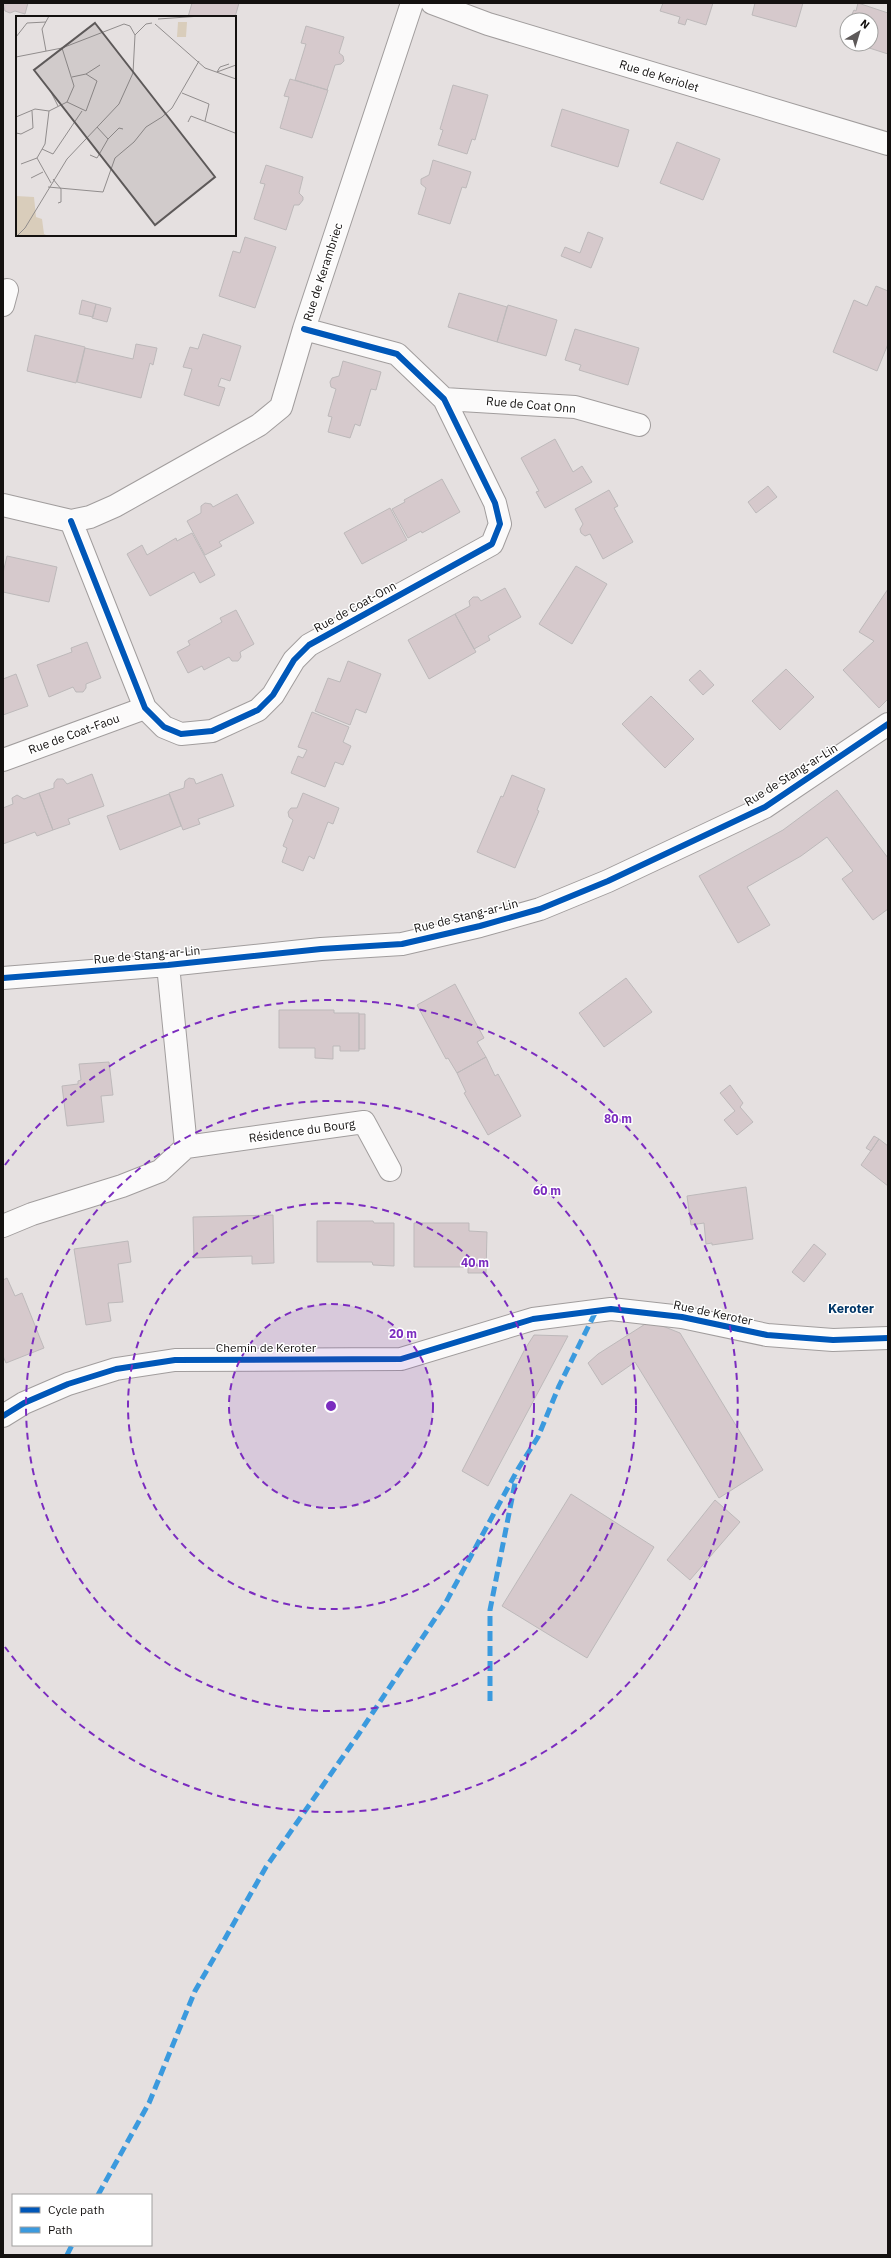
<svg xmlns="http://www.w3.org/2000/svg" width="891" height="2258" font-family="'IBM Plex Sans',sans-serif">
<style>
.building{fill:#d6c9cc;stroke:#bdb9ba}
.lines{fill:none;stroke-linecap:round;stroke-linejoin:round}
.minor-casing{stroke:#a19d9d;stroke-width:24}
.minor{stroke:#fbfafa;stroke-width:22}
.quiet{stroke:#3b9ade;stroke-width:5;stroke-dasharray:10 5;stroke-linecap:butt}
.cycleway-casing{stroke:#fff;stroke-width:8}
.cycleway{stroke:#0057b8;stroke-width:6}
.ring{fill:none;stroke:#7b2cbf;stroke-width:2;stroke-dasharray:7 5}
.labels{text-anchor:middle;stroke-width:3;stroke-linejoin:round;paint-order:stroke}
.street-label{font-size:12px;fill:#141110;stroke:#fff}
.neighbourhood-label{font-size:13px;font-weight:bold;fill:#013667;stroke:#fff}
.inset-road{fill:none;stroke:#918d8d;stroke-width:1}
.view{fill:#5d5959;fill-opacity:0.15;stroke:#5d5959;stroke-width:2}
.inset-edge{fill:none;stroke:#141110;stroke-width:2}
.centre{fill:#7b2cbf;stroke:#fff;stroke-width:2}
.ring-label{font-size:12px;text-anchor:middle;font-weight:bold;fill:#7b2cbf;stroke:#fff;stroke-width:3;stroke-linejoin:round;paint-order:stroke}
</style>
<rect width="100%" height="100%" fill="#e5e0e0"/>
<!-- building -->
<path class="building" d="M 3,3 L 28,3 L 25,14 L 15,11 L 10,13 L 5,11 Z
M 192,3 L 239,3 L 235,17 L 188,17 Z
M 663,3 L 713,3 L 706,25 L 687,19 L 685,25 L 678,23 L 680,17 L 660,11 Z
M 755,3 L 803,3 L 796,27 L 752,15 Z
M 858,3 L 888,13 L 888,54 L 863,46 L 863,44 L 871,44 L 871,20 L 849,20 L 854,10 L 856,11 Z
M 847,23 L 847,39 L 840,37 Z
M 306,26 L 344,37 L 339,53 L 343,56 L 344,61 L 341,64 L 335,65 L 327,90 L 295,80 L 306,44 L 301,43 Z
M 290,79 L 328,90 L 312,138 L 280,128 L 289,97 L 284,96 Z
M 453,85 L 488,95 L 475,140 L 472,139 L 467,154 L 438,145 L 443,130 L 440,129 Z
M 562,109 L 629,130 L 618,167 L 551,146 Z
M 677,142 L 720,159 L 703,200 L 660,183 Z
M 433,160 L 471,172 L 466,188 L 462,187 L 450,224 L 418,214 L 426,188 L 421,184 L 421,179 L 429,175 Z
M 266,165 L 303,177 L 299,193 L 303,197 L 303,200 L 299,205 L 294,205 L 286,230 L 254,219 L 265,184 L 260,183 Z
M 588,232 L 603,238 L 591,268 L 561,256 L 565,247 L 580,253 Z
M 245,237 L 276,247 L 255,308 L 219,296 L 233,251 L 240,253 Z
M 876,286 L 888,291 L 888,344 L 877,371 L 833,352 L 854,300 L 867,306 Z
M 459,293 L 507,307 L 497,342 L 448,327 Z
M 82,300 L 96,304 L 93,317 L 79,314 Z
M 96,304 L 111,308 L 107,322 L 92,318 Z
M 508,305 L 557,320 L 546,356 L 497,342 Z
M 575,329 L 639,348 L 628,385 L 579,370 L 581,365 L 565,360 Z
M 203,334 L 241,346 L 230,381 L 221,378 L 218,386 L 225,388 L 219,406 L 184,395 L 192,369 L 183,367 L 190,347 L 198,349 Z
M 35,335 L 85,347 L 76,383 L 27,371 Z
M 136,344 L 157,348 L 153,365 L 150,363 L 141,398 L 77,382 L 85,348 L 133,359 Z
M 343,361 L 381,372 L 376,390 L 371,389 L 360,426 L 355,424 L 350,438 L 328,432 L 332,417 L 328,416 L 336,389 L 331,387 L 330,382 L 332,378 L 339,376 Z
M 555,439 L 573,472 L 582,466 L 592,482 L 545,508 L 536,492 L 539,491 L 521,458 Z
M 442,479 L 460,512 L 422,533 L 421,531 L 408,538 L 392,509 L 405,502 L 404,500 Z
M 768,486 L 777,497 L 756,513 L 748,502 Z
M 609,490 L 618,506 L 614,508 L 633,542 L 603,559 L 590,534 L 585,536 L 581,533 L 580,529 L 583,524 L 575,509 Z
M 237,494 L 254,523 L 219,542 L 222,546 L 205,555 L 187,521 L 201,513 L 201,506 L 205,503 L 211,504 L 213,507 Z
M 390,508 L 407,540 L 362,564 L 344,533 Z
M 192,533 L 215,575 L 200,583 L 194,572 L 150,596 L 127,554 L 142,545 L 147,555 L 176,538 L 177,541 Z
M 7,556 L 57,567 L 49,602 L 3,592 L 3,573 Z
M 576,566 L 607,584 L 572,644 L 539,624 Z
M 505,588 L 521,617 L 488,636 L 490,640 L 474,649 L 455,614 L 470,606 L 469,601 L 473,597 L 478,597 L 481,601 Z
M 888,589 L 888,699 L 879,708 L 843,670 L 874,641 L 859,632 Z
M 236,610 L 254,644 L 240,652 L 241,657 L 238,661 L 232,661 L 229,657 L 204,670 L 202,666 L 188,673 L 177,652 L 190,645 L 188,641 L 222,622 L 220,618 Z
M 455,614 L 476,652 L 429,679 L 408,640 Z
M 87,642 L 101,678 L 86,684 L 86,688 L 83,692 L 76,692 L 73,687 L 49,697 L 37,665 L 72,652 L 71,648 Z
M 348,661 L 381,674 L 366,713 L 356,709 L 350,725 L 315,711 L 328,678 L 340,682 Z
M 786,669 L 814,697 L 780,730 L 752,701 Z
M 700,670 L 714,685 L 703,695 L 689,680 Z
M 16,674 L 28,706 L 3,715 L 3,679 Z
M 651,696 L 694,739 L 665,768 L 622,724 Z
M 312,712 L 349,727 L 343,742 L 351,746 L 343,765 L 335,762 L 325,787 L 291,773 L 298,756 L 303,758 L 307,750 L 298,747 Z
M 92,774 L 104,806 L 68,819 L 70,824 L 53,830 L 39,793 L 54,788 L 54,783 L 57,779 L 63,779 L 67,784 Z
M 222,774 L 234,806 L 198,819 L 200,824 L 183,830 L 169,793 L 184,788 L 185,781 L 189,778 L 194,779 L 196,784 Z
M 512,775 L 545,789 L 537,810 L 539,811 L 515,868 L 477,852 L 501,796 L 503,797 Z
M 837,790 L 888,858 L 888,909 L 873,920 L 842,879 L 853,871 L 827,837 L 801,856 L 747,887 L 770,925 L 738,943 L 699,876 L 783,830 Z
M 39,793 L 53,830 L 37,836 L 35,832 L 3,844 L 3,808 L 13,804 L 12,798 L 17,795 L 24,799 Z
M 303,793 L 339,808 L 333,824 L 328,822 L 314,859 L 309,856 L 303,871 L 282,862 L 287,848 L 283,846 L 293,820 L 289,817 L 288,812 L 291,808 L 297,808 Z
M 169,794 L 181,826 L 120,850 L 107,816 Z
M 626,978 L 652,1012 L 604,1047 L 579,1013 Z
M 455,984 L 484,1038 L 477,1042 L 486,1057 L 457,1073 L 448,1058 L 446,1059 L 417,1005 Z
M 279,1010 L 334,1010 L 334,1013 L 359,1013 L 359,1051 L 340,1051 L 340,1046 L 333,1046 L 333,1059 L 315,1058 L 315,1048 L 279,1048 Z
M 359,1014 L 365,1014 L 365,1049 L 359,1049 Z
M 486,1057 L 495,1076 L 498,1074 L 521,1116 L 488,1135 L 464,1093 L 466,1092 L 457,1073 Z
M 109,1062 L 113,1095 L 101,1096 L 104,1122 L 67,1126 L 62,1086 L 78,1084 L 78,1081 L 81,1080 L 79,1064 Z
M 730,1085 L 743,1103 L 740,1107 L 753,1122 L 737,1135 L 724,1120 L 735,1111 L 720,1093 Z
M 874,1136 L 879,1139 L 871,1151 L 866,1148 Z
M 879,1139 L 888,1146 L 888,1186 L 861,1165 Z
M 746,1187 L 753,1239 L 712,1245 L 712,1243 L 706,1244 L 704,1223 L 691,1225 L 687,1196 Z
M 273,1215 L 274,1263 L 252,1264 L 252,1256 L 194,1258 L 193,1217 Z
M 317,1221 L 373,1221 L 374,1223 L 394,1223 L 394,1266 L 373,1265 L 372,1262 L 317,1262 Z
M 414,1223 L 469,1223 L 469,1231 L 487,1232 L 486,1273 L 468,1273 L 468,1267 L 414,1267 Z
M 128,1241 L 131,1262 L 118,1264 L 123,1302 L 108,1303 L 111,1321 L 86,1325 L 74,1249 Z
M 814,1244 L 826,1254 L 804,1282 L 792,1272 Z
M 7,1278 L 15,1296 L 22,1293 L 44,1348 L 6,1363 L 3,1356 L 3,1280 Z
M 650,1321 L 680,1333 L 763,1470 L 719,1498 L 635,1362 L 602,1385 L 588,1363 L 598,1354 Z
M 534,1335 L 568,1336 L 488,1486 L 462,1471 L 525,1349 Z
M 571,1494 L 654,1547 L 587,1658 L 502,1606 Z
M 715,1500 L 740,1522 L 690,1580 L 667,1560 Z"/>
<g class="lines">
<!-- minor casing -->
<g class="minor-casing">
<path id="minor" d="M 432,3 L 488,24 L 888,144
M 3,305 L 7,290
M 444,399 L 575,407 L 639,425
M 3,505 L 71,521 L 90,517 L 115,506 L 259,425 L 281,407 L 304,329 L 412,3
M 71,521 L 145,708 L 164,727 L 181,734 L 212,731 L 258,710 L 273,695 L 294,660 L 309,645 L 492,544 L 500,524 L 495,503 L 444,399 L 397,354 L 304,329
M 3,760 L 145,708
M 168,965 L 186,1147
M 3,978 L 168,965 L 321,949 L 402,944 L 480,926 L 540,909 L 608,881 L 765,807 L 888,724
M 3,1226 L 32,1214 L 122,1186 L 160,1171 L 186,1147 L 364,1122 L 390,1170
M 3,1416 L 24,1403 L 68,1384 L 116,1369 L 175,1360 L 401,1359 L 533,1319 L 611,1309 L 682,1317 L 767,1335 L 833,1340 L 888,1338"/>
</g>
<!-- minor -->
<use href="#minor" class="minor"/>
<!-- quiet -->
<path class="quiet" d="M 490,1701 L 490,1610 L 516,1478
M 98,2195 L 149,2103 L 195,1991 L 266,1867 L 358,1735 L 446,1602 L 518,1469 L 538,1437 L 559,1386 L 596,1311
M 67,2255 L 72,2245"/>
<!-- cycleway casing -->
<g class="cycleway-casing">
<path id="cycleway" d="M 71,521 L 145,708 L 164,727 L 181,734 L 212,731 L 258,710 L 273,695 L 294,660 L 309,645 L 492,544 L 500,524 L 495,503 L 444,399 L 397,354 L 304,329
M 3,978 L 168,965 L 321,949 L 402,944 L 480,926 L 540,909 L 608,881 L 765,807 L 888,724
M 3,1416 L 24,1403 L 68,1384 L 116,1369 L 175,1360 L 401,1359 L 533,1319 L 611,1309 L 682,1317 L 767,1335 L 833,1340 L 888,1338"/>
</g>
<!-- cycleway -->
<use href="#cycleway" class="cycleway"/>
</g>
<!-- distance rings -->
<circle cx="331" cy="1406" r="102" fill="#7b2cbf" fill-opacity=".12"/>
<g class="ring">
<circle cx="331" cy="1406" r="102"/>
<circle cx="331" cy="1406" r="203"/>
<circle cx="331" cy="1406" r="305"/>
<path d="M5 1165A406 406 0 1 1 5 1647"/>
</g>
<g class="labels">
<!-- street labels -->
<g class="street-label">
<text transform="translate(659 76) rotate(17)" y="4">Rue de Keriolet</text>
<text transform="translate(323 272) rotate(-72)" y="4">Rue de Kerambriec</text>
<text transform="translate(531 405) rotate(5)" y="4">Rue de Coat Onn</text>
<text transform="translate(355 607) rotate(-29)" y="4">Rue de Coat-Onn</text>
<text transform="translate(74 734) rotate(-20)" y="4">Rue de Coat-Faou</text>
<text transform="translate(791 775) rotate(-32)" y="4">Rue de Stang-ar-Lin</text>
<text transform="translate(466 916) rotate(-14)" y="4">Rue de Stang-ar-Lin</text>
<text transform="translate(147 955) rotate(-5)" y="4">Rue de Stang-ar-Lin</text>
<text transform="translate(302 1131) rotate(-8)" y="4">Résidence du Bourg</text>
<text transform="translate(713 1313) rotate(12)" y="4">Rue de Keroter</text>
<text x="266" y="1352">Chemin de Keroter</text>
</g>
<!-- neighbourhood labels -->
<g class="neighbourhood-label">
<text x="851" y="1313">Keroter</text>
</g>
</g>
<!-- overview -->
<g transform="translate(16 16)">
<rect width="220" height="220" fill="#e5e0e0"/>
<path d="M 162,6 L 171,6 L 170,21 L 161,21 ZM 0,180 L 18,181 L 20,201 L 26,203 L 28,218 L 32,220 L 0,220 Z" fill="#d9cdbb"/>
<path class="inset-road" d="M 142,3 L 185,0M 108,8 L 114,10 L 119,19M 139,8 L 189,52 L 220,63M 119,19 L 130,8 L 136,7M 0,21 L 11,7 L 30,6M 30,35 L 26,13 L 33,0M 0,41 L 46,32 L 108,8M 201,56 L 220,49M 201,56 L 204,51 L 213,48M 70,58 L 84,49M 34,74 L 42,90M 166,77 L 193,88 L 189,105M 51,86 L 70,95 L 81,65 L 70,58 L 56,61M 33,95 L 51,86 L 58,70 L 46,32M 33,95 L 29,128 L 21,142 L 35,167M 0,101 L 19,93 L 33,95M 172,106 L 175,100 L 219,117M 81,111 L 92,123M 0,117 L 5,118 L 17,112 L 16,95M 26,133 L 37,138 L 66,95M 74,139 L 81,142 L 92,123 L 103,112 L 107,113M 5,148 L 21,142M 15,162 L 27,156M 37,163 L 45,173M 32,171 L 87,176 L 99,142 L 118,126 L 130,111 L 146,101 L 156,92 L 183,45M 42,187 L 45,186 L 45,173M 1,220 L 9,212 L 51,143 L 103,88 L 117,57 L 119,19"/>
<path class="view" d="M 79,7 L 199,161 L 139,209 L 18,54 Z"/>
<rect width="220" height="220" class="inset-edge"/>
</g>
<circle cx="331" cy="1406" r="6" class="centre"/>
<g class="ring-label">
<text x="618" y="1123">80 m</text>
<text x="547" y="1195">60 m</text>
<text x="475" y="1267">40 m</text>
<text x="403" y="1338">20 m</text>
</g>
<!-- border -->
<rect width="891" height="2258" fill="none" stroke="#141110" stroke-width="8"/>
<!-- legend -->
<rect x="12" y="2194" width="140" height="52" fill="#ffffff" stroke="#a1a09f"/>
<rect x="20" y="2207" width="20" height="6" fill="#0057b8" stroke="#a1a09f"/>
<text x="48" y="2214" font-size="12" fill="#141110">Cycle path</text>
<rect x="20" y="2227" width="20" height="6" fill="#3b9ade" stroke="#a1a09f"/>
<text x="48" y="2234" font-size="12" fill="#141110">Path</text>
<!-- north arrow -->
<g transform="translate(859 32) rotate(38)"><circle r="19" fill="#ffffff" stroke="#a1a09f"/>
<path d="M0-3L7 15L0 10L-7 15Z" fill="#5d5959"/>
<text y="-6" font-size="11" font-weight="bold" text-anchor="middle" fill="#141110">N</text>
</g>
</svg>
